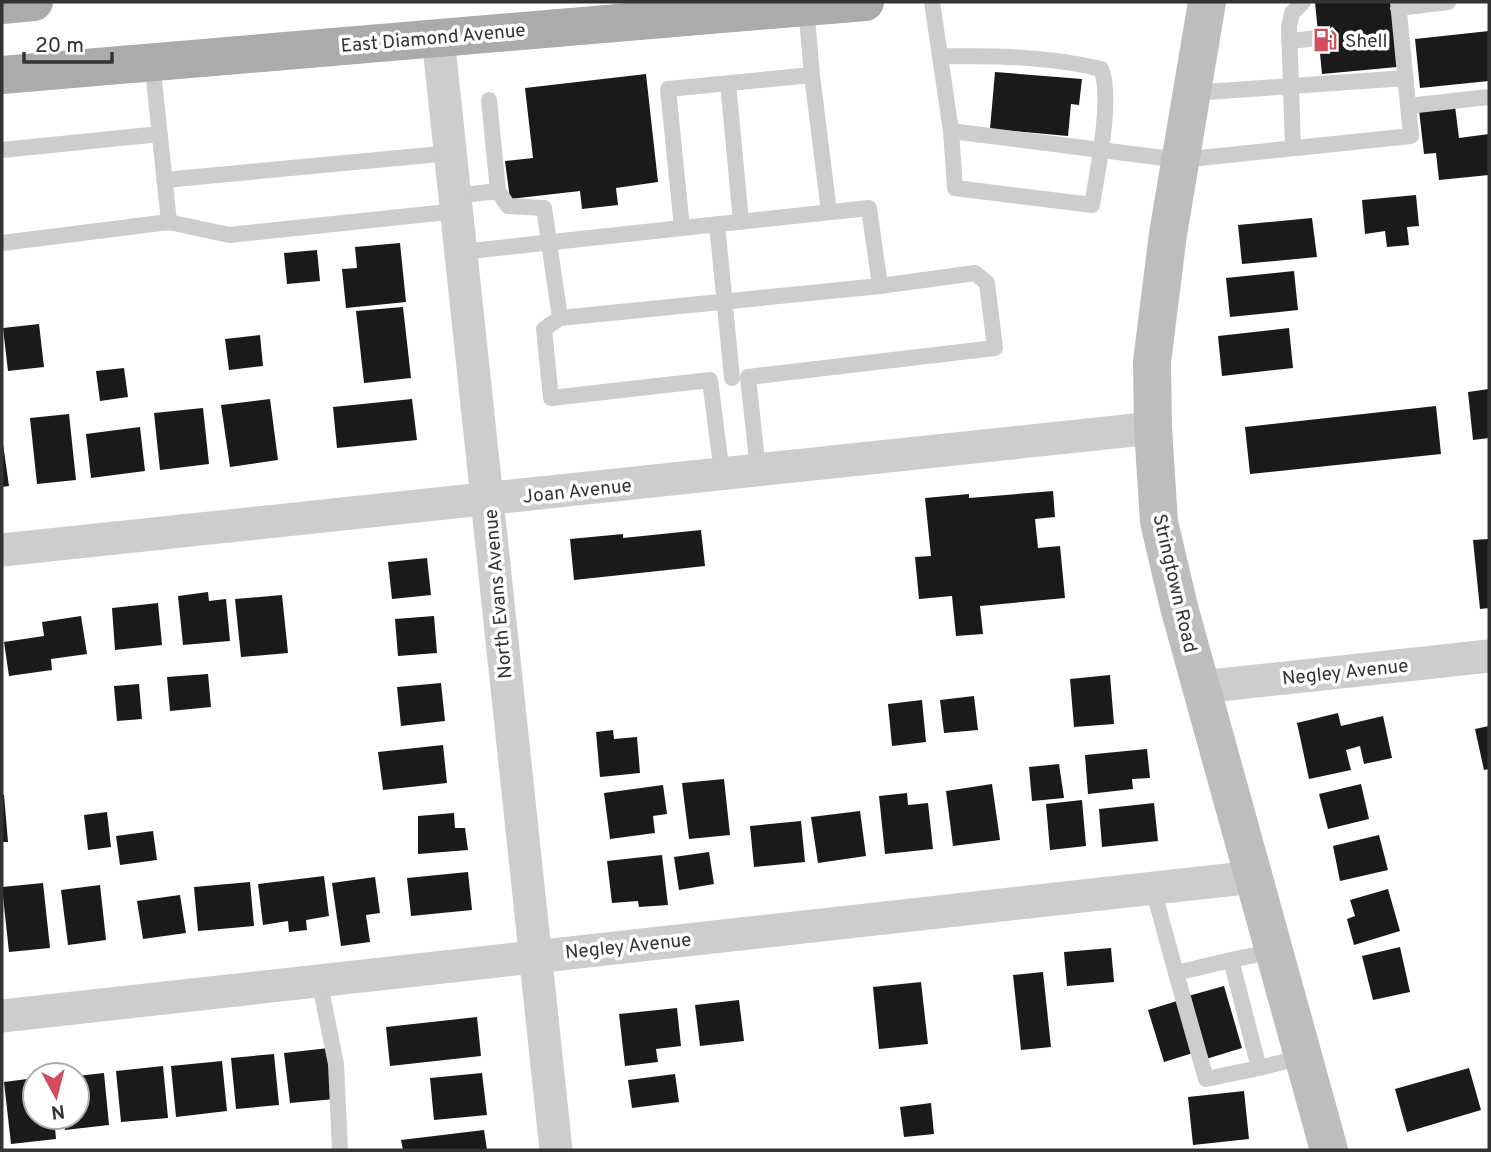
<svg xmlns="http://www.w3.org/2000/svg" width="1491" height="1152" font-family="Overpass,sans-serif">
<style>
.building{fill:#1a1a1a}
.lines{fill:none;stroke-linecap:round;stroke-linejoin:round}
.lane{stroke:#cdcdcd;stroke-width:16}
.street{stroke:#cdcdcd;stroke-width:33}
.secondary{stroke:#bdbdbd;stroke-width:38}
.primary{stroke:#ababab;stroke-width:38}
.labels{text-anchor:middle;stroke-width:7;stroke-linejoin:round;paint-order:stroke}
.street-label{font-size:19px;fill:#333;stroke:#fff}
.poi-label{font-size:19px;fill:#333;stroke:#fff;text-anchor:start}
</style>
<rect width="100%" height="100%" fill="#fff"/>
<!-- building -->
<path class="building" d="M 1315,2 L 1391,2 L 1397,67 L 1322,74 Z
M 1489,31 L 1489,81 L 1420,88 L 1415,39 Z
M 995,72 L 1082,79 L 1079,105 L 1071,104 L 1068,136 L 990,129 Z
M 646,74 L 658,182 L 616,188 L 618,205 L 582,209 L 580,191 L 510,199 L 505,161 L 533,158 L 525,88 Z
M 1455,106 L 1459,138 L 1489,134 L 1489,175 L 1439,180 L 1436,153 L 1424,154 L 1419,110 Z
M 1416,195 L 1419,226 L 1407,227 L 1409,245 L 1387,247 L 1385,231 L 1365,234 L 1362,200 Z
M 1312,218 L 1317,257 L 1242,264 L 1238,225 Z
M 400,243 L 406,302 L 346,308 L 342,269 L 357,268 L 355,247 Z
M 317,250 L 320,281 L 287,284 L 284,253 Z
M 1294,271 L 1298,310 L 1230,317 L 1226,278 Z
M 403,307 L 411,378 L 364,383 L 356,311 Z
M 39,324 L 44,367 L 8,371 L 3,328 Z
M 1289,328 L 1293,368 L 1222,376 L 1218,336 Z
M 260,335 L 263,366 L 229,370 L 225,339 Z
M 124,368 L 128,397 L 100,401 L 96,371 Z
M 1489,389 L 1489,438 L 1473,440 L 1468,392 Z
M 270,399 L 278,460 L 230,467 L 221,405 Z
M 412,399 L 417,440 L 337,448 L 333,407 Z
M 1436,406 L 1441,454 L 1250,474 L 1245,427 Z
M 203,408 L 209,464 L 160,470 L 154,413 Z
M 69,414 L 76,480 L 37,484 L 30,418 Z
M 140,427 L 145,471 L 91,478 L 86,434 Z
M 2,437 L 9,486 L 2,487 Z
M 1053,491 L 1055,517 L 1035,519 L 1038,548 L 1060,546 L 1065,598 L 980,606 L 983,634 L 956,636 L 952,596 L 919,599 L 915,557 L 931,556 L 925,498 L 969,494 L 969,498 Z
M 701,530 L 705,566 L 574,580 L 570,539 L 623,534 L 623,538 Z
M 1489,539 L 1489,608 L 1480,609 L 1473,540 Z
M 427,558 L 431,595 L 392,599 L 388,562 Z
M 208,592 L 209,601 L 226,599 L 230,641 L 183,645 L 178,596 Z
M 282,595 L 288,653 L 241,657 L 235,599 Z
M 158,603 L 162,645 L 115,650 L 112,608 Z
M 81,616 L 87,654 L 51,659 L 52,670 L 9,676 L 4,642 L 44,636 L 42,622 Z
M 434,616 L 437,653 L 398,656 L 395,619 Z
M 208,674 L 211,707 L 170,711 L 167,677 Z
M 1110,675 L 1114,724 L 1074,727 L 1070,679 Z
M 441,683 L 445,721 L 401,726 L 397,687 Z
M 139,684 L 142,719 L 117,721 L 114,686 Z
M 974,696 L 978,730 L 944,733 L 940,700 Z
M 922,700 L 926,742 L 892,746 L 888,704 Z
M 1338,713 L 1341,726 L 1383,716 L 1392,758 L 1364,764 L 1360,746 L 1346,750 L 1351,770 L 1309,779 L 1297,723 Z
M 1489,726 L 1489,769 L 1484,770 L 1475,729 Z
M 613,730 L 614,739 L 637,737 L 640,773 L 600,777 L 596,732 Z
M 443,745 L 447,783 L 383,790 L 378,752 Z
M 1147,749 L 1150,778 L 1132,779 L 1133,789 L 1088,794 L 1085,755 Z
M 1059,764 L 1064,798 L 1032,801 L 1029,767 Z
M 724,779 L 730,835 L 689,839 L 682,783 Z
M 992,784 L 1000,840 L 953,846 L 946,791 Z
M 1361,784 L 1369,819 L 1328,829 L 1319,794 Z
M 663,785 L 667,814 L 653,816 L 655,833 L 610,839 L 604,793 Z
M 907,793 L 908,805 L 928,803 L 933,849 L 885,854 L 879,796 Z
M 2,795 L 4,795 L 8,842 L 2,842 Z
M 1082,800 L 1086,846 L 1050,850 L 1046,804 Z
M 1154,803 L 1158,841 L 1102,847 L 1099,809 Z
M 860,811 L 866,856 L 818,863 L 811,817 Z
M 107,812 L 111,847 L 88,850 L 84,815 Z
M 454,813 L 455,828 L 465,828 L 468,850 L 418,854 L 418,816 Z
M 801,821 L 805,862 L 754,867 L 750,826 Z
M 153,831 L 157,860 L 120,865 L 116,836 Z
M 1379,835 L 1388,870 L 1340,881 L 1333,846 Z
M 709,852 L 714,884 L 679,890 L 674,857 Z
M 662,855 L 668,905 L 639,907 L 638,901 L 612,903 L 607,861 Z
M 468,872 L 472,910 L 411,916 L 407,878 Z
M 324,876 L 329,916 L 306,920 L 307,930 L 289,932 L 288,921 L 263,925 L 258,884 Z
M 375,877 L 380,913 L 366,915 L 370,942 L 341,946 L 332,883 Z
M 250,882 L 254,926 L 198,931 L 194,887 Z
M 43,883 L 50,948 L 9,952 L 2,887 Z
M 100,885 L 106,940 L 68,945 L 61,890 Z
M 1388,889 L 1400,931 L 1354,945 L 1347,919 L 1355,916 L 1350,900 Z
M 180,895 L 186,933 L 143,939 L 137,901 Z
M 1400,947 L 1410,992 L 1373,1000 L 1362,956 Z
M 1111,948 L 1114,982 L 1067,986 L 1064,952 Z
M 1043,972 L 1051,1047 L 1021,1050 L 1013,975 Z
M 921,982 L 928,1044 L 879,1049 L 873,987 Z
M 1224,986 L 1242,1048 L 1206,1059 L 1188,996 Z
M 739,1000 L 744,1041 L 700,1046 L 695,1005 Z
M 1177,1001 L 1193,1053 L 1164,1062 L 1148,1010 Z
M 677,1008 L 681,1046 L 656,1049 L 658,1062 L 625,1066 L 619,1014 Z
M 477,1017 L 481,1056 L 390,1066 L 386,1027 Z
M 329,1048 L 335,1099 L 290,1103 L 284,1053 Z
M 274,1054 L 279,1105 L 236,1109 L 231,1058 Z
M 222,1061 L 227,1111 L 176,1117 L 171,1066 Z
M 163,1066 L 168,1118 L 121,1122 L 116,1071 Z
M 1469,1068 L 1481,1110 L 1407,1132 L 1395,1089 Z
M 104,1073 L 109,1125 L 65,1130 L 63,1117 L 77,1117 L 77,1076 Z
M 482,1073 L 487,1115 L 434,1120 L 430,1078 Z
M 675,1074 L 679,1102 L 632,1108 L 628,1080 Z
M 35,1078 L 35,1117 L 54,1117 L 56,1139 L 11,1144 L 4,1082 Z
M 1244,1091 L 1249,1139 L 1193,1145 L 1188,1097 Z
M 931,1103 L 934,1134 L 904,1137 L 900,1107 Z
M 484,1130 L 487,1150 L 403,1150 L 401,1140 Z"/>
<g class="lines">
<!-- lane -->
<path class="lane" d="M 932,2 L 951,131 L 955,188 L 1092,205 C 1097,174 1113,96 1101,69 C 1049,56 993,56 940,56
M 1398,8 L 1448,2
M 1289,41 L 1319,38
M 152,61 L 169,222 L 229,235 L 457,211
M 812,75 L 829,212
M 728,83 L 741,222
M 1192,93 L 1406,78
M 1408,106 L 1489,97
M 951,131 L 1180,160 L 1411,136 L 1398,2
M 1293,148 L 1289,27 L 1292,13 L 1303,2
M 2,150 L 160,134
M 164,180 L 451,153
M 498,191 L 508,206 L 544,208 L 560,318
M 455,196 L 498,191 L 489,100
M 717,224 L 732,378
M 682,228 L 869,208 L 880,286
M 2,243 L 169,222
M 461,252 L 682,228 L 668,89 L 812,75 L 806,7
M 722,474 L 710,380 L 551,398 L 544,329 L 560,318 L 880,286 L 975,273 L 987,283 L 995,348 L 748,377 L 758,470
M 1153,889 L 1176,973 L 1231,960
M 1274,951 L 1231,960 L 1259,1068 L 1303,1057
M 1176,973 L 1206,1079 L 1259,1068
M 319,979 L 336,1064 L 340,1150"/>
<!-- street -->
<path class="street" d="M 438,37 L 556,1150
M 2,550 L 1153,428
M 1201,687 L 1489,656
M 2,1016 L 1254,877"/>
<!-- secondary -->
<path class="secondary" d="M 1207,2 L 1168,234 L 1152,362 L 1153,428 L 1159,522 L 1179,607 L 1329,1150"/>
<!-- primary -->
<path class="primary" d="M 2,5 L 34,2
M 2,75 L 865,2"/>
</g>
<!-- icons -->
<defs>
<g id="fuel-bare" transform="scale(1.89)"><path d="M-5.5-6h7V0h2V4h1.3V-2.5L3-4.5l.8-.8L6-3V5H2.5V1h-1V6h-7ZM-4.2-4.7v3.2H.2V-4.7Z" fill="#d14d5d" stroke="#fff" stroke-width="2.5" paint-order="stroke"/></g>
</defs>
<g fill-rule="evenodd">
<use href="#fuel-bare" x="1325" y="40"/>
</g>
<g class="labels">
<!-- street labels -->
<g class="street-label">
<text transform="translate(433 37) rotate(-5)" y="7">East Diamond Avenue</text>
<text transform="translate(577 490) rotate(-6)" y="7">Joan Avenue</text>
<text transform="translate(1176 583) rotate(77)" y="7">Stringtown Road</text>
<text transform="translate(497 594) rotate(-95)" y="7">North Evans Avenue</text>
<text transform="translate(1345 671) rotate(-6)" y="7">Negley Avenue</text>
<text transform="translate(628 945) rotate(-6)" y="7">Negley Avenue</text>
</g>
<!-- poi labels -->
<g class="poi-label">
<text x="1345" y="47">Shell</text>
</g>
</g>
<!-- border -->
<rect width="1491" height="1152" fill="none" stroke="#333333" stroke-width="7"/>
<!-- north arrow -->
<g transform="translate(56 1096) rotate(173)"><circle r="33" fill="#ffffff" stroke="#adadad" stroke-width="2"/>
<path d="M0-5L12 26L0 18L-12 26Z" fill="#d14d5d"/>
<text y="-10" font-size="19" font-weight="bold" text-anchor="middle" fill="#333333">N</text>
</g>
<!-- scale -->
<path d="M24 52v10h88v-10" fill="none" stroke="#333333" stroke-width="3.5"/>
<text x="35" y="52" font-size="21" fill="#333333" stroke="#ffffff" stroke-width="5" paint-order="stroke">20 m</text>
</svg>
